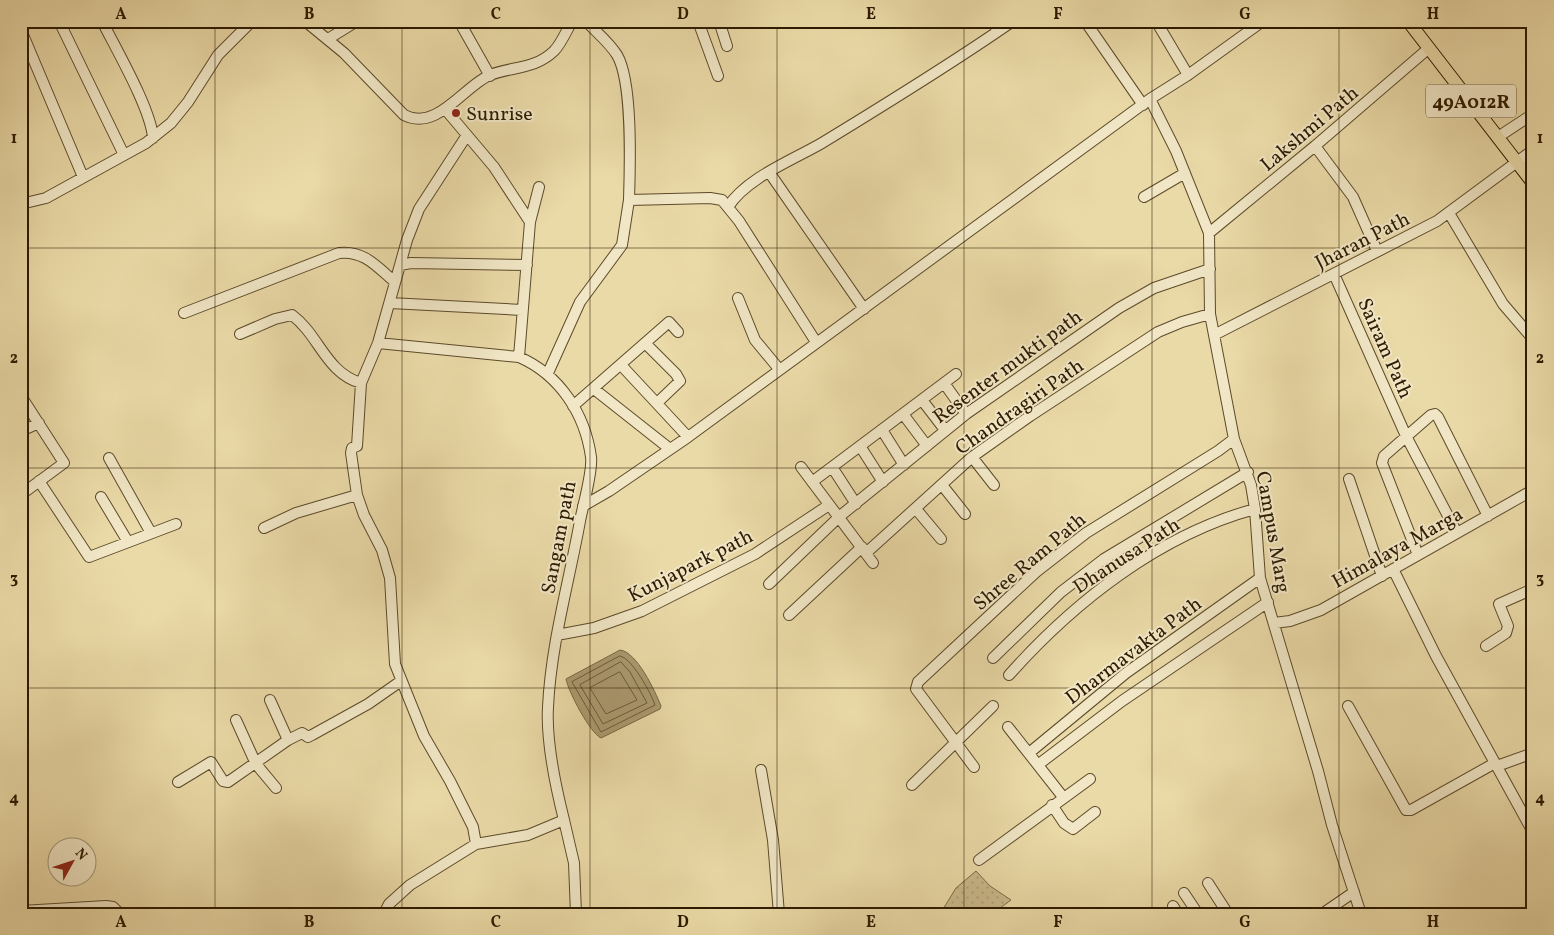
<svg xmlns="http://www.w3.org/2000/svg" width="1554" height="935" font-family="Vollkorn,serif">
<style>
.park{fill:url(#park-dots);stroke:#7c6a46}
.water{fill:#aa996e;stroke:#786642}
.lines{fill:none;stroke-linecap:round;stroke-linejoin:round}
.shore{stroke:#6c5a37;stroke-width:1}
.minor-casing{stroke:#5c4a2a;stroke-width:12}
.major-casing{stroke:#2d1a00;stroke-width:14}
.minor{stroke:#f1e7c6;stroke-width:10}
.major{stroke:#eadaa7;stroke-width:12}
.grid{fill:none;stroke:#2d1a00;stroke-width:1;stroke-opacity:0.55}
.poi-dot{fill:#8f2418;stroke:#f1e7c6;stroke-width:2}
.labels{text-anchor:middle;stroke-width:4;stroke-linejoin:round;paint-order:stroke}
.shield{fill:#f1e7c6;stroke:#68583b;stroke-width:1}
.shield-label{font-size:19px;font-weight:bold;fill:#2d1a00}
.poi-label{font-size:20px;fill:#2d1a00;stroke:#f1e7c6;text-anchor:start}
.street-label{font-size:20px;fill:#2d1a00;stroke:#f1e7c6}
.neatline{fill:none;stroke:#2d1a00;stroke-width:2}
.grid-label{font-size:16px;text-anchor:middle;font-weight:bold;fill:#2d1a00}
</style>
<defs>
<pattern id="park-dots" width="8" height="8" patternUnits="userSpaceOnUse" patternTransform="scale(1.25)"><rect width="8" height="8" fill="#cab98b"/><path d="M2 2h.1M6 6h.1" fill="none" stroke="#ae9e76" stroke-width="1.8" stroke-linecap="round"/></pattern>
</defs>
<rect width="100%" height="100%" fill="#eadaa7"/>
<filter id="stains"><feTurbulence type="fractalNoise" baseFrequency=".004" numOctaves="4"/><feColorMatrix values="0 0 0 0 .2 0 0 0 0 .09 0 0 0 0 .02 0 0 0 .5 -.17"/></filter>
<radialGradient id="worn" r=".72"><stop offset=".6" stop-color="#630" stop-opacity="0"/><stop offset="1" stop-color="#630" stop-opacity=".3"/></radialGradient>
<!-- park -->
<path class="park" d="M 976,871 L 990,886 L 1011,900 L 992,914 L 940,914 L 956,888 Z"/>
<!-- water -->
<path class="water" d="M 620,650 C 637,652 655,691 661,706 L 660,709 L 601,738 C 590,733 568,691 566,679 Z"/>
<g class="lines">
<!-- shore -->
<path class="shore" d="M 620,656 C 632,658 651,693 655,705 L 601,732 L 572,682 Z
M 621,662 L 630,672 L 647,703 L 603,724 L 580,685 Z
M 620,672 L 637,700 L 606,714 L 590,688 Z"/>
<!-- minor casing -->
<g class="minor-casing">
<path id="minor" d="M 59,21 L 124,155
M 102,21 C 116,49 151,109 153,138
M 305,21 L 344,53 L 404,115 C 437,132 464,86 490,75 C 513,66 534,70 554,51 C 561,44 567,30 572,21
M 459,21 L 490,76
M 586,21 C 596,32 609,42 617,55 C 633,82 630,167 629,200
M 698,21 L 718,76
M 719,21 L 727,46
M 992,21 L 998,31
M 1085,21 L 1143,105
M 1156,21 L 1188,75
M 21,30 L 83,177
M 328,39 L 357,21
M 1150,99 L 1176,151 L 1209,233 L 1210,314 L 1234,439 L 1251,485 L 1255,509 L 1260,578 L 1318,771 L 1332,825 L 1361,914
M 467,135 L 419,209 L 407,240 L 378,343 L 361,383 L 357,446 L 352,448 L 351,453 L 357,495 L 364,515 L 382,550 L 390,578 L 395,664 L 424,736 L 450,781 L 473,827 L 476,844
M 1498,137 L 1533,114
M 1315,146 L 1353,197 L 1377,251
M 769,172 L 864,309
M 1144,197 L 1185,173
M 21,204 L 46,198 L 146,143 L 171,123 L 188,102 L 218,55 L 252,21
M 728,207 C 746,178 793,160 822,143 C 886,104 951,64 1013,21
M 1449,213 L 1503,304 L 1533,339
M 530,222 L 539,187
M 1209,233 L 1315,146 L 1429,48
M 400,265 L 411,263 L 527,265
M 1334,274 L 1406,436 L 1457,533
M 738,298 L 755,340 L 779,369
M 390,303 L 522,310
M 184,313 L 339,253 C 364,250 377,267 395,282
M 240,334 L 275,319 L 292,315 C 319,335 326,373 361,383
M 1214,335 L 1437,221 L 1533,150
M 378,343 L 519,357
M 645,343 L 676,374 L 680,381 L 657,403
M 621,365 L 688,437
M 548,373 L 580,302 L 622,245 L 629,200 L 710,198 L 722,200 L 739,221 L 816,342
M 944,383 L 966,414
M 594,389 L 670,449
M 21,396 L 64,463 L 26,491 L 21,481
M 922,400 L 945,430
M 573,406 L 669,322 L 678,332
M 903,414 L 927,446
M 882,430 L 904,465
M 21,431 L 39,423
M 860,446 L 883,482
M 972,457 L 994,485
M 109,458 L 151,533
M 801,467 L 873,563
M 832,467 L 856,504
M 1349,479 L 1382,576
M 39,481 L 89,557 L 176,524
M 812,482 L 956,374
M 942,485 L 965,514
M 101,497 L 128,542
M 583,506 L 609,491 L 688,437 L 1150,99 L 1188,75 L 1263,21
M 916,509 L 941,539
M 264,528 L 296,513 L 357,495
M 866,553 L 972,457 L 1030,416 L 1158,332 L 1182,322 L 1210,314
M 1418,555 L 1382,463 L 1384,456 L 1431,415 L 1435,414 L 1438,417 L 1488,516
M 1393,569 L 1436,656 L 1533,832
M 769,584 L 840,516 L 966,414 L 1119,308 L 1154,288 L 1210,269
M 789,615 L 862,547
M 1274,623 L 1290,621 L 1321,610 L 1533,490
M 557,635 L 594,628 L 642,611 L 755,554 L 829,505
M 1486,646 L 1506,633 L 1508,626 L 1499,604 L 1533,589
M 993,658 L 1061,592 L 1104,559 L 1248,472
M 1009,675 C 1074,602 1159,535 1255,509
M 270,700 L 288,740
M 1348,706 L 1406,810 L 1411,810 L 1495,763
M 236,720 L 256,764 L 276,788
M 1008,727 L 1063,797
M 1029,753 L 1126,673 L 1260,578
M 1039,764 L 1122,701 L 1268,602
M 1497,766 L 1533,753
M 974,767 L 916,689 L 918,682 L 1036,572 L 1086,533 L 1218,451 L 1234,439
M 761,770 L 773,840 L 779,914
M 178,782 L 211,762 L 223,781 L 228,782 L 288,740 L 302,733 L 308,737 L 312,735 L 368,704 L 401,681
M 912,785 L 993,706
M 1052,805 L 1064,823 L 1073,829 L 1095,812
M 564,820 L 574,863 L 576,914
M 979,860 L 1090,779
M 1208,883 L 1228,914
M 1184,893 L 1198,914
M 1173,906 L 1178,914
M 21,911 L 106,906 L 113,907 L 120,914
M 384,914 L 389,904 L 410,885 L 476,844 L 528,835 L 564,820 C 556,788 546,740 548,707 C 551,644 569,582 580,521 C 583,505 593,471 591,457 C 585,414 560,375 519,357 L 530,222 L 494,167 L 445,109
M 1322,914 L 1354,892"/>
</g>
<!-- major casing -->
<g class="major-casing">
<path id="major" d="M 1408,21 L 1533,183"/>
</g>
<!-- minor -->
<use href="#minor" class="minor"/>
<!-- major -->
<use href="#major" class="major"/>
</g>
<!-- grid -->
<path class="grid" d="M 215,21 L 215,914M 402,21 L 402,914M 590,21 L 590,914M 777,21 L 777,914M 964,21 L 964,914M 1152,21 L 1152,914M 1339,21 L 1339,914M 21,248 L 1533,248M 21,468 L 1533,468M 21,688 L 1533,688"/>
<!-- markers -->
<circle class="poi-dot" cx="456" cy="113" r="5"/>
<g class="labels">
<!-- shield labels -->
<rect class="shield" x="1426" y="84.5" width="90" height="33" rx="4"/>
<g class="shield-label">
<text x="1471" y="108">49A012R</text>
</g>
<!-- poi labels -->
<g class="poi-label">
<text x="466" y="120">Sunrise</text>
</g>
<!-- street labels -->
<g class="street-label">
<text transform="translate(1309 128) rotate(-40)" y="7">Lakshmi Path</text>
<text transform="translate(1362 240) rotate(-27)" y="7">Jharan Path</text>
<text transform="translate(1386 348) rotate(66)" y="7">Sairam Path</text>
<text transform="translate(1007 366) rotate(-36)" y="7">Resenter mukti path</text>
<text transform="translate(1019 406) rotate(-35)" y="7">Chandragiri Path</text>
<text transform="translate(1274 532) rotate(80)" y="7">Campus Marg</text>
<text transform="translate(558 537) rotate(-79)" y="7">Sangam path</text>
<text transform="translate(1397 547) rotate(-29)" y="7">Himalaya Marga</text>
<text transform="translate(1126 555) rotate(-33)" y="7">Dhanusa Path</text>
<text transform="translate(1029 561) rotate(-40)" y="7">Shree Ram Path</text>
<text transform="translate(690 565) rotate(-27)" y="7">Kunjapark path</text>
<text transform="translate(1133 650) rotate(-37)" y="7">Dharmavakta Path</text>
</g>
</g>
<!-- margin -->
<rect width="1554" height="935" fill="none" stroke="#eadaa7" stroke-width="55"/>
<!-- north arrow -->
<g transform="translate(72 862) rotate(50)"><circle r="24" fill="#f1e7c6" stroke="#a39577"/>
<path d="M0-4L9 19L0 12L-9 19Z" fill="#8f2418"/>
<text y="-8" font-size="14" font-weight="bold" text-anchor="middle" fill="#2d1a00">N</text>
</g>
<rect x="28" y="28" width="1498" height="880" class="neatline"/>
<g class="grid-label">
<text x="121" y="19">A</text>
<text x="309" y="19">B</text>
<text x="496" y="19">C</text>
<text x="683" y="19">D</text>
<text x="871" y="19">E</text>
<text x="1058" y="19">F</text>
<text x="1245" y="19">G</text>
<text x="1433" y="19">H</text>
<text x="14" y="143">1</text>
<text x="1540" y="143">1</text>
<text x="14" y="363">2</text>
<text x="1540" y="363">2</text>
<text x="14" y="583">3</text>
<text x="1540" y="583">3</text>
<text x="14" y="803">4</text>
<text x="1540" y="803">4</text>
<text x="121" y="927">A</text>
<text x="309" y="927">B</text>
<text x="496" y="927">C</text>
<text x="683" y="927">D</text>
<text x="871" y="927">E</text>
<text x="1058" y="927">F</text>
<text x="1245" y="927">G</text>
<text x="1433" y="927">H</text>
</g>
<rect width="100%" height="100%" filter="url(#stains)"/>
<rect width="100%" height="100%" fill="url(#worn)"/>
</svg>
